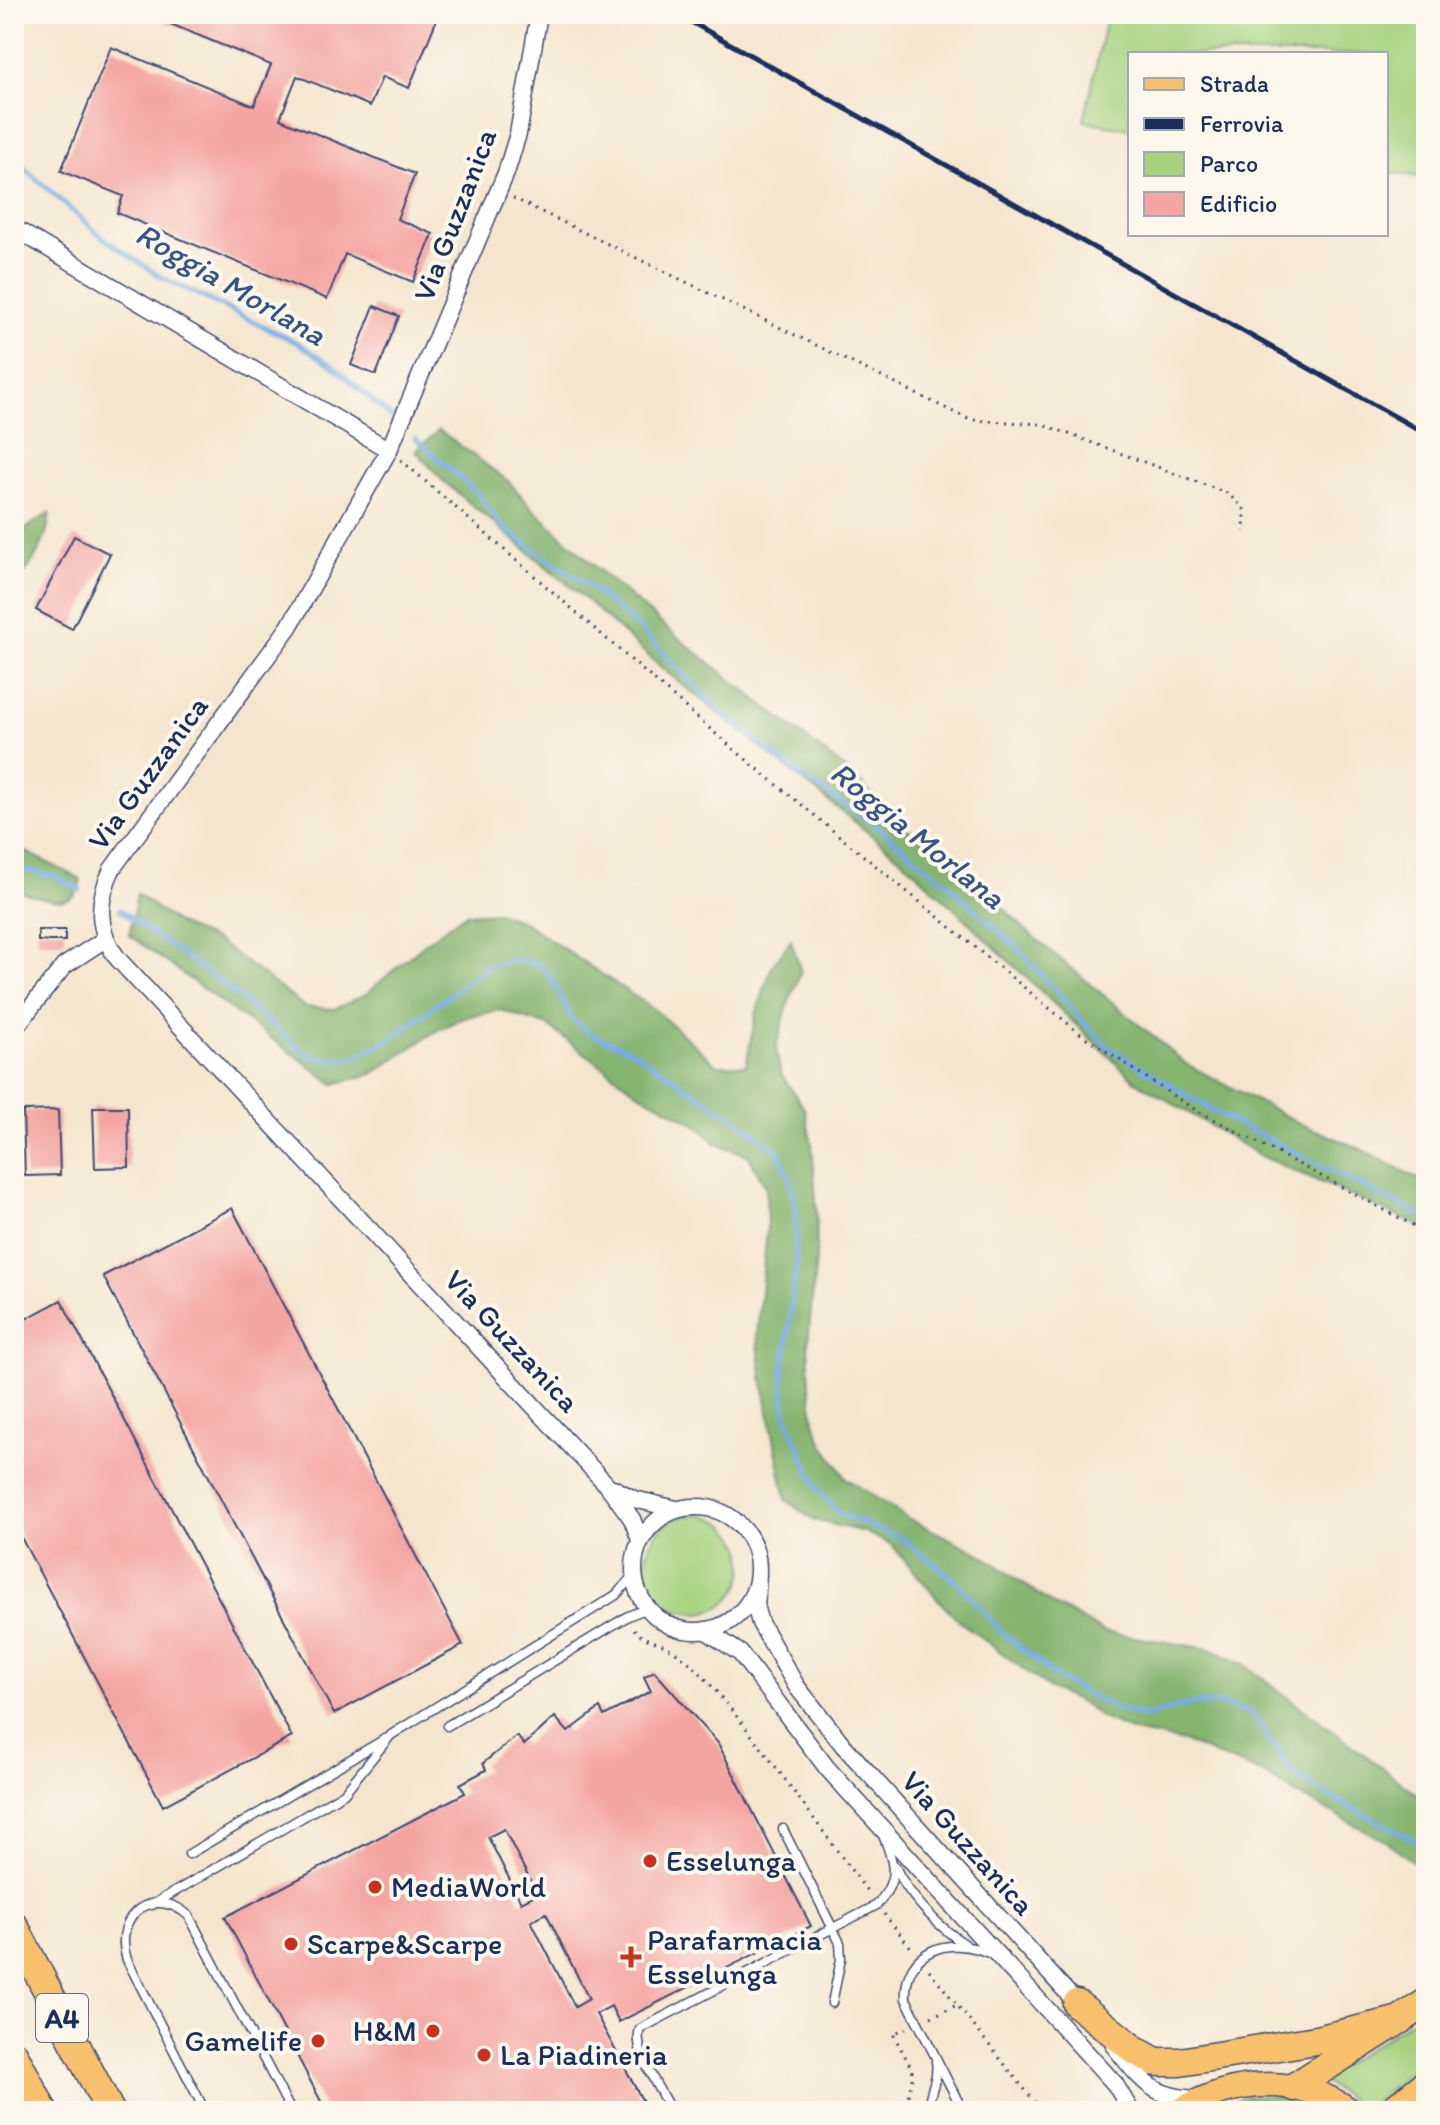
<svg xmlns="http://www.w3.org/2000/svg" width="1440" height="2125" font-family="Itim,sans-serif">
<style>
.green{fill:#a6d27f;stroke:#60806e;stroke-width:2}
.forest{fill:#84b46e;stroke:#507266;stroke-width:2}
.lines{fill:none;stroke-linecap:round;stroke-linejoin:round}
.stream{stroke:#77abe4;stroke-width:5}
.building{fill:#f4a5a2;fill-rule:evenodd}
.lane-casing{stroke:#3c4a6f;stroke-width:11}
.street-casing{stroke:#3c4a6f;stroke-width:19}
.primary-casing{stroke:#3c4a6f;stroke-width:27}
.highway-casing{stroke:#3c4a6f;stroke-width:31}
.path{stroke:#3c4a6f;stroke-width:3;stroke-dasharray:2 6;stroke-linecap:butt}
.lane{stroke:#fff;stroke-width:8}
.street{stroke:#fff;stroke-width:16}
.primary{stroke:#f7c06c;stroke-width:24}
.highway{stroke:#f7c06c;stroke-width:28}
.rail{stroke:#1b2f5e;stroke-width:5}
.poi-dot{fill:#c8321e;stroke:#fbf7ec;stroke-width:3}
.labels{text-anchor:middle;stroke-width:8;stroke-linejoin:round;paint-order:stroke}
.shield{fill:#fbf7ec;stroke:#5e6b89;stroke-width:2}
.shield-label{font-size:28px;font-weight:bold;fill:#1b2f5e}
.street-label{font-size:30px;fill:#1b2f5e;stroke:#fbf7ec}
.poi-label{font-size:30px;fill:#1b2f5e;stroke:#fbf7ec;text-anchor:start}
.water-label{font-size:32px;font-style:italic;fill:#375486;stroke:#fbf7ec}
</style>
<rect width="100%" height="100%" fill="#fbf7ec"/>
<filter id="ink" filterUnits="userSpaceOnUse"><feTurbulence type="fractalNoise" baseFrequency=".0125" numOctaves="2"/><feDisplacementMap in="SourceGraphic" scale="16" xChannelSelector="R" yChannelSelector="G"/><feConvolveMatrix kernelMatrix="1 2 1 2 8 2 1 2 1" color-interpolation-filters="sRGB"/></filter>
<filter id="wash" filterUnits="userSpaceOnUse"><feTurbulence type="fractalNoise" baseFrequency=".006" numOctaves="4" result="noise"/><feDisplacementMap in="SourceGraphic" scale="32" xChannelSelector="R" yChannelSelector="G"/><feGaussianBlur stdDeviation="1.8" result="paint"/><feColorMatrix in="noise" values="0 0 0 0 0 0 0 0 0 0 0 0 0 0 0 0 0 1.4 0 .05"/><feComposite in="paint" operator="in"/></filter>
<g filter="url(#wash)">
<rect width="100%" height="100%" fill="#f4e6ce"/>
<!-- green -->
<path class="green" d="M 1107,14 L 1426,14 L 1426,178 L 1386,172 L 1386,54 L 1130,54 L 1130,129 L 1084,121 Z
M646 1564a49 49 0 1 1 98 0a49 49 0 1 1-98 0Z
M 1426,2011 L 1426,2059 L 1365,2109 L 1320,2080 Z
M 1249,2096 L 1295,2098 L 1333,2111 L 1199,2111 Z"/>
<!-- forest -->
<path class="forest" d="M 439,430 L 508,481 L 534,510 L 601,572 L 677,637 L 855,777 L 898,822 L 968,874 L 1029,933 L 1186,1064 L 1299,1123 L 1361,1149 L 1426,1183 L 1426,1229 L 1261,1156 L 1134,1080 L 905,862 L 664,670 L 583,597 L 443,481 L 416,451 Z
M 50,513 C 48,540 32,566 14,586 C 14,541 9,537 50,513 Z
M 14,846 L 81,879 C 76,917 39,895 14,890 Z
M 137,894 L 180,925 L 219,942 L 305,1007 L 335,1009 L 366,994 L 430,939 L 465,914 L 497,912 L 522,921 L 655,1010 L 717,1065 L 746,1065 L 756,1014 L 772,966 L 791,940 L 801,972 L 788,1004 L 776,1047 L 780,1072 L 805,1110 L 812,1145 L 817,1214 L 816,1258 L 808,1343 L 810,1387 L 814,1421 L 823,1444 L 846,1478 L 907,1518 L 981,1554 L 1052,1604 L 1103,1632 L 1210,1649 L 1244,1664 L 1426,1801 L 1426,1871 L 1386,1841 L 1292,1792 L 1264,1774 L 1184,1742 L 1134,1732 L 1100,1717 L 1084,1704 L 1050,1689 L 959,1621 L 942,1604 L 892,1545 L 865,1532 L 813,1520 L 786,1500 L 763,1383 L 757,1335 L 767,1229 L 766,1187 L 748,1155 L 717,1144 L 694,1123 L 637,1092 L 548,1026 L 501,1010 L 465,1017 L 436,1031 L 372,1074 L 334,1084 L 129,935 Z"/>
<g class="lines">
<!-- stream -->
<path class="stream" d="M 14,159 L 102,237 L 159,276 L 296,342 L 333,366 L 391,417
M 415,438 L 479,495 L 507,531 L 593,589 L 639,628 L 718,710 L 801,776 L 875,825 L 948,884 L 1020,951 L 1105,1045 L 1216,1113 L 1426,1218
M 14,867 L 57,877 L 80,890
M 120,910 L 223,984 L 308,1055 L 334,1061 L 356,1057 L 392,1038 L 488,966 L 519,960 L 540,965 L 549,974 L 572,1019 L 593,1035 L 633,1051 L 754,1132 L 779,1153 L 790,1179 L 796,1207 L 796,1267 L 783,1374 L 785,1414 L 817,1488 L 838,1513 L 903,1539 L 954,1579 L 1004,1634 L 1058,1678 L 1114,1708 L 1146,1717 L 1188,1704 L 1214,1703 L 1251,1712 L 1293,1774 L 1323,1793 L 1426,1846"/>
</g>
<g id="blocks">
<!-- building -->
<path class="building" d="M 146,14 L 439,14 L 409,88 L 382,77 L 370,106 L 297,76 L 280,119 L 415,174 L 397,219 L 433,234 L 413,282 L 345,254 L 327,299 L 117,213 L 123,196 L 61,171 L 111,47 L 254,106 L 271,65 Z
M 374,306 L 399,316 L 376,375 L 351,365 Z
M 74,536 L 110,554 L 72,629 L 36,610 Z
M 38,930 L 65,930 L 65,941 L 38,941 Z
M 93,1107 L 128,1107 L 129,1167 L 95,1168 Z
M 58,1110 L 60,1175 L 25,1176 L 23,1111 Z
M 232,1208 L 463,1645 L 334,1714 L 103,1276 Z
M 61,1300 L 292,1737 L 163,1806 L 14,1524 L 14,1325 Z
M 654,1671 L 718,1743 L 811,1926 L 619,2022 L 611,2006 L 596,2014 L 648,2111 L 326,2111 L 225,1917 L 465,1793 L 460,1784 L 486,1770 L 483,1763 L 517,1736 L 524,1745 L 555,1717 L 568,1732 L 600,1708 L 604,1716 L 651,1691 L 644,1677 ZM 504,1829 L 537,1894 L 521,1902 L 488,1837 ZM 546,1913 L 589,1999 L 575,2007 L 531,1921 Z"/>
</g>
</g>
<g filter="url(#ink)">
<use href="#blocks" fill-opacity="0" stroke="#3c4a6f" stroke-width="2"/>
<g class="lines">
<!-- lane casing -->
<g class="lane-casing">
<path id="lane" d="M 447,1726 L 628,1616 L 648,1608
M 783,1829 L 840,1943 L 841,1959 L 832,2003
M 189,1854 L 385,1739
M 895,1866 C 906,1893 940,1929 965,1944
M 152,1905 L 344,1793 L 391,1735 L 616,1595 L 634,1575
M 205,2111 L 127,1960 C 112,1913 155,1885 189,1916 L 291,2111
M 671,2111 C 661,2091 632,2050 640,2029 L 877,1905 C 898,1880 896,1867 884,1838
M 928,2111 C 928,2093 939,2080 936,2061
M 963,2111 L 906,1999 C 903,1949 951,1935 991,1954"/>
</g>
<!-- street casing -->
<g class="street-casing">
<path id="street" d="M 539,14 L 518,134 L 506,173 L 389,450 L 289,627 L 112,869 C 97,901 96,930 118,959 L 608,1486 L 632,1519 L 640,1540
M 14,228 L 389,450
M 14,1029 L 64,966 L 105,939
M 613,1488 L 634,1499 L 676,1509
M634 1569a62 62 0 1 1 124 0a62 62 0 1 1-124 0Z
M 758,1573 L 756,1609 L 760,1623 L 797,1687 L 843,1745 L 1083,2010
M 705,1630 L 740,1653 L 827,1768 L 1115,2084 L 1131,2111
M 1114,2046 C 1142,2080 1150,2097 1197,2099"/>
</g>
<!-- primary casing -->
<g class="primary-casing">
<path id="primary" d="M 1180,2111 C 1233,2078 1298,2075 1351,2111"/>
</g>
<!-- highway casing -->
<g class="highway-casing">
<path id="highway" d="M 14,1926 L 110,2111
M 1077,2004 L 1136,2051 L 1156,2062 L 1180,2062 L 1316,2040 L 1400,2020
M 14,2055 L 43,2111
M 1294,2087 L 1426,2003
M 1392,2111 L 1426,2084"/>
</g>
<!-- path -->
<path class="path" d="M 513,198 L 970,420 L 1042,424 L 1227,493 L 1245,510 L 1244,532
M 401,460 L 731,747 L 1082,1035 L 1189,1106 L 1426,1232
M 634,1629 C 642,1640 654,1640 665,1646 C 679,1653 693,1665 703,1676 C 763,1745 815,1822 870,1895
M 884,1914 L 912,1949
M 929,1970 L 1042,2111
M 931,2017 L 957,2005
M 904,2111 L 912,2080 L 912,2069 L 893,2034 L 906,2028"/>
<!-- lane -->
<use href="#lane" class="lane"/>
<!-- street -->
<use href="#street" class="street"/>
<!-- primary -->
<use href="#primary" class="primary"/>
<!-- highway -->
<use href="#highway" class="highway"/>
<!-- rail -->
<path class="rail" d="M 677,14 L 1426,434"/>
</g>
</g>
<!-- markers -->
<g class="poi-dot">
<circle cx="650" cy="1861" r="8"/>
<circle cx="375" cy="1887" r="8"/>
<circle cx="291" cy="1944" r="8"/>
<path d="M627 1945h8v8h8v8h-8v8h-8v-8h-8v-8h8z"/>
<circle cx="433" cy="2031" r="8"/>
<circle cx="318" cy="2041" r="8"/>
<circle cx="484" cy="2055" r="8"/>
</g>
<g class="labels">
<!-- shield labels -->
<rect class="shield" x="36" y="1994" width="52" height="48" rx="6"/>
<g class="shield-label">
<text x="62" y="2028">A4</text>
</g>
<!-- street labels -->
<g class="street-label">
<text transform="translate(455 215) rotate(-69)" y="10">Via Guzzanica</text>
<text transform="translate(148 773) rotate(-54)" y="10">Via Guzzanica</text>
<text transform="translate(512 1341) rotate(47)" y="10">Via Guzzanica</text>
<text transform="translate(968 1843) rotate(48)" y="10">Via Guzzanica</text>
</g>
<!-- poi labels -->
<g class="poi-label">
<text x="666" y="1871">Esselunga</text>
<text x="391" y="1897">MediaWorld</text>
<text x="647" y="1950">Parafarmacia<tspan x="647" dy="34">Esselunga</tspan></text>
<text x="307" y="1954">Scarpe&amp;Scarpe</text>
<text x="417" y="2041" text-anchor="end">H&amp;M</text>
<text x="302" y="2051" text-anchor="end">Gamelife</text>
<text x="500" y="2065">La Piadineria</text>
</g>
<!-- water labels -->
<g class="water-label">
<text transform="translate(231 284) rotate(30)" y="11">Roggia Morlana</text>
<text transform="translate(918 835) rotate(39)" y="11">Roggia Morlana</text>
</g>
</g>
<!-- margin -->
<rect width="1440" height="2125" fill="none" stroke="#fbf7ec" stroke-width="48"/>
<!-- legend -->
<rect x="1128" y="52" width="260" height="184" fill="#fbf7ec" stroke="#a1a7b3" stroke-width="2"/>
<rect x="1144" y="78" width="40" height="12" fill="#f7c06c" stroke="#a1a7b3" stroke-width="2"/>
<text x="1200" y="92" font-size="24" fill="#1b2f5e">Strada</text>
<rect x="1144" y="118" width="40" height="12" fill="#1b2f5e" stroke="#a1a7b3" stroke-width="2"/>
<text x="1200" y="132" font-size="24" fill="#1b2f5e">Ferrovia</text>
<rect x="1144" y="152" width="40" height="24" fill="#a6d27f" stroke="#a1a7b3" stroke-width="2"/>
<text x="1200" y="172" font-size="24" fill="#1b2f5e">Parco</text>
<rect x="1144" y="192" width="40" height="24" fill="#f4a5a2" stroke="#a1a7b3" stroke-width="2"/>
<text x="1200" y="212" font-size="24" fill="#1b2f5e">Edificio</text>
</svg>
